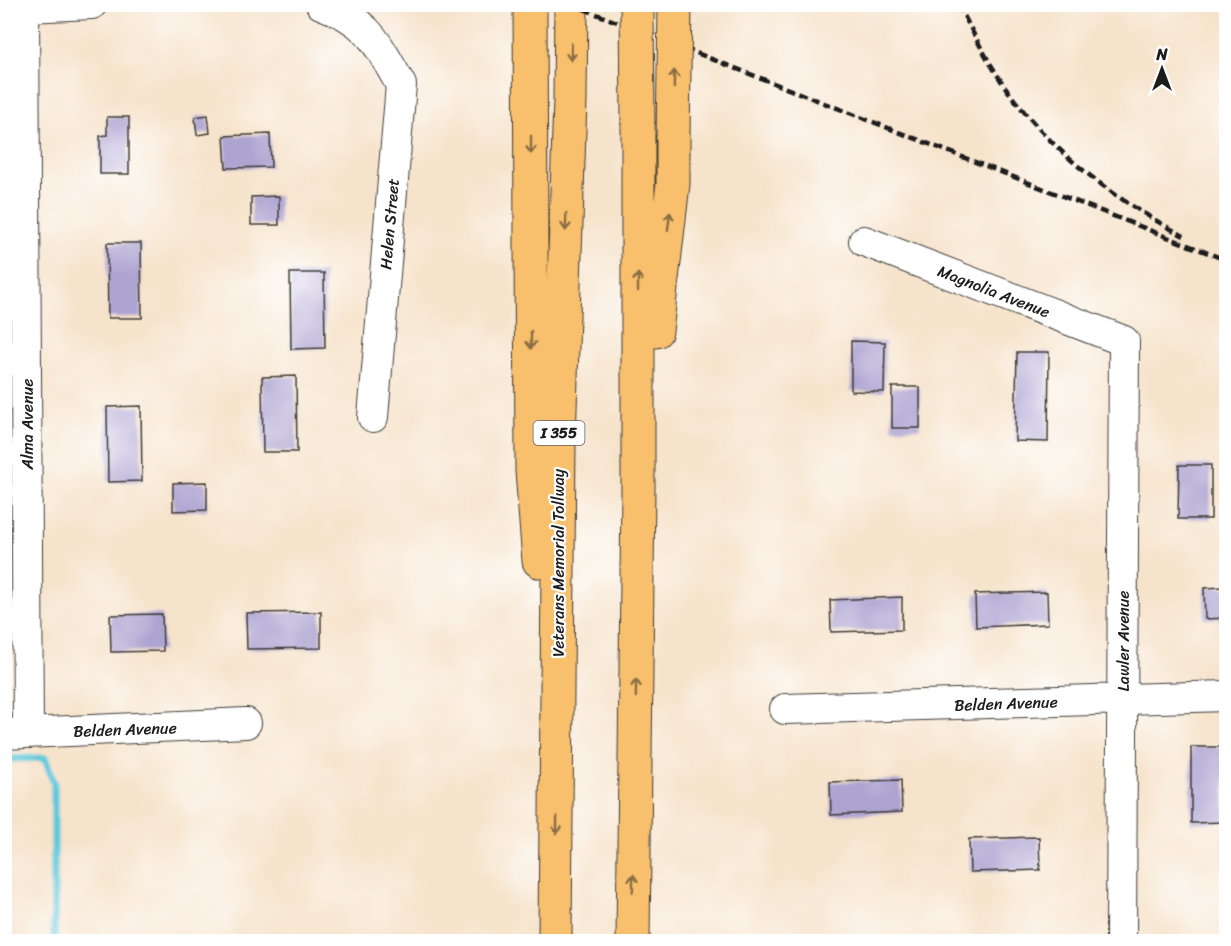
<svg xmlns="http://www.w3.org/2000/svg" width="1231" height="946" font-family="Sriracha,sans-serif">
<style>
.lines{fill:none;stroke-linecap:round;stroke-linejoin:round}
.stream{stroke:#5fc8db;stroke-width:7}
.building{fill:#aea4d1}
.minor-casing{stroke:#3d3a36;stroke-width:32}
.highway-casing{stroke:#3d3a36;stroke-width:35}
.minor{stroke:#fff;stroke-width:30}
.highway{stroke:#f8bf6c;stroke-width:33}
.rail{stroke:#1c1c1c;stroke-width:4.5;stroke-dasharray:9 4.5;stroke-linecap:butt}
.highway-bridge-casing{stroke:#3d3a36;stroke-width:35;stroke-linecap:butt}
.highway-bridge{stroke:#f8bf6c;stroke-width:33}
.oneway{stroke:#8a6e44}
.labels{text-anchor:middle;stroke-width:4.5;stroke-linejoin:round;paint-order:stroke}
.shield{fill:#fff;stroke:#606060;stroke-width:1.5}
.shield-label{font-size:15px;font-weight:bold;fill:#1c1c1c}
.street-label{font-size:16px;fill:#1c1c1c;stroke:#fff}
</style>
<rect width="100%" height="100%" fill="#fff"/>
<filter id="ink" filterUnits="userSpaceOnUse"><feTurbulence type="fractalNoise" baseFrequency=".0167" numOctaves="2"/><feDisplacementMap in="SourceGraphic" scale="12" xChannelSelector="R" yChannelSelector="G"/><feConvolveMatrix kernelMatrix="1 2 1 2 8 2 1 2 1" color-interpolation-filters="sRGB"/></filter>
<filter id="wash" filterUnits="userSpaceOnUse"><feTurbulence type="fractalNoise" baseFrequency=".008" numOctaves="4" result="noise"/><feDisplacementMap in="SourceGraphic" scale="24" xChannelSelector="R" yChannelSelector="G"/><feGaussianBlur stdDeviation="1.35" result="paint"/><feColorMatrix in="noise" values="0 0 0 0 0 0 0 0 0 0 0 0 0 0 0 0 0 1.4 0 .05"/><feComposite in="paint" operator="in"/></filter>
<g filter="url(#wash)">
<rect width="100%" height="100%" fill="#f6e3cb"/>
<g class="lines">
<!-- stream -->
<path class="stream" d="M 4,759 L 45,758 L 54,783 L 54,942"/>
</g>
<g id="blocks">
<!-- building -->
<path class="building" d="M 208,115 L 210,133 L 197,135 L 195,117 Z
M 107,117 L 129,117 L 129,174 L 100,174 L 100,136 L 107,135 Z
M 270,134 L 271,167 L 226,168 L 224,136 Z
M 279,196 L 279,225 L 251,225 L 251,197 Z
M 107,243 L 141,243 L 142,318 L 108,318 Z
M 290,273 L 324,273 L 325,348 L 291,349 Z
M 851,341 L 885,342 L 884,392 L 851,391 Z
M 1017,352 L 1049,352 L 1048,442 L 1015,441 Z
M 296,376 L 297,452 L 263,452 L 262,377 Z
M 892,387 L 920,387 L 920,428 L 892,428 Z
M 141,406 L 142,481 L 108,482 L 107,407 Z
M 1179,465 L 1211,465 L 1211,519 L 1178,519 Z
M 207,482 L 207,510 L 173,511 L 173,483 Z
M 1226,587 L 1226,618 L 1205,619 L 1204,588 Z
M 1047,592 L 1048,624 L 976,627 L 975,594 Z
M 902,597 L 902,630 L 831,632 L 830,600 Z
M 321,612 L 321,648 L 247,649 L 246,613 Z
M 162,614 L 163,651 L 111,652 L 110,615 Z
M 1191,747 L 1225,747 L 1225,822 L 1191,823 Z
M 901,780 L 902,812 L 831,815 L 830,782 Z
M 1039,837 L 1040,870 L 970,872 L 969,839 Z"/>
</g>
</g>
<g filter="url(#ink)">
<use href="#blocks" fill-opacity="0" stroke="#3d3a36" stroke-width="1.5"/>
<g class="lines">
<!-- minor casing -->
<g class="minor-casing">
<path id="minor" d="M 321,4 C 370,22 377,43 401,85 L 373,417
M 5,8 L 92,4
M 24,8 L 28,733
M 864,241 L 1124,341 L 1121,942
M 785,709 L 1226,696
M 4,734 L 246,723"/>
</g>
<!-- highway casing -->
<g class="highway-casing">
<path id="highway" d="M 530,4 L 532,471 L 539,561
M 656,331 L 673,184 L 673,137
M 555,942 L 559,440 L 570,100 L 571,4
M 633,942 L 638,488 L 638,125"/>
</g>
<!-- minor -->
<use href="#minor" class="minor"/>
<!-- highway -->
<use href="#highway" class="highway"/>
<!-- rail -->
<path class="rail" d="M 571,4 L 1226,260
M 958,4 C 975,37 992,70 1014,99 C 1059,158 1119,202 1184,236"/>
<!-- highway-bridge casing -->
<g class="highway-bridge-casing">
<path id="highway-bridge" d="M 637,4 L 638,125
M 673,137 L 675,4"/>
</g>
<!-- highway-bridge -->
<use href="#highway-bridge" class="highway-bridge"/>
</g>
<!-- one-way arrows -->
<defs><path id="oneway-shaft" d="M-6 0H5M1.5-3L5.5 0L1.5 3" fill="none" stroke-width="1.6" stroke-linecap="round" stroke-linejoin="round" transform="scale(1.5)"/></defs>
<g class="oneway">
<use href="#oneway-shaft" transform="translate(571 52) rotate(91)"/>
<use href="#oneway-shaft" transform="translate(674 79) rotate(-89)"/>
<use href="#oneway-shaft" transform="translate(531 145) rotate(90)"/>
<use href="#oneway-shaft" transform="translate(669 221) rotate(-83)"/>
<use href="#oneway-shaft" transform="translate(566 222) rotate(92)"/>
<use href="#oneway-shaft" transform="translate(638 282) rotate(-90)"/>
<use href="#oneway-shaft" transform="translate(531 340) rotate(90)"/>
<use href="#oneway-shaft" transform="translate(636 688) rotate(-89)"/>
<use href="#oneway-shaft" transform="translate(557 825) rotate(91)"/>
<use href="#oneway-shaft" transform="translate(633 883) rotate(-89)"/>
</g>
</g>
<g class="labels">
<!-- shield labels -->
<rect class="shield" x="533.5" y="421" width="51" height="24" rx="4.5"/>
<g class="shield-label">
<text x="559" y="438">I 355</text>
</g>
<!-- street labels -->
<g class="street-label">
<text transform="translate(389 224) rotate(-85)" y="6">Helen Street</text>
<text transform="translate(994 291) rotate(21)" y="6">Magnolia Avenue</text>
<text transform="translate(27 424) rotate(-90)" y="6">Alma Avenue</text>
<text transform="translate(558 563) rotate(-90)" y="6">Veterans Memorial Tollway</text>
<text transform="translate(1123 641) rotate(-90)" y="6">Lawler Avenue</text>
<text transform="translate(1006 703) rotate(-2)" y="6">Belden Avenue</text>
<text transform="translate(125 729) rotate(-2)" y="6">Belden Avenue</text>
</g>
</g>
<!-- margin -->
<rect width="1231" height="946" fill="none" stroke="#fff" stroke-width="24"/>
<!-- north arrow -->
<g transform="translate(1162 69)" stroke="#ffffff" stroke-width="4.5" paint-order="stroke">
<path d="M0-4.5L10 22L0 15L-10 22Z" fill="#1c1c1c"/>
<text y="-9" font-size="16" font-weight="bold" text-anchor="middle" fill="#1c1c1c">N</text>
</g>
</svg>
